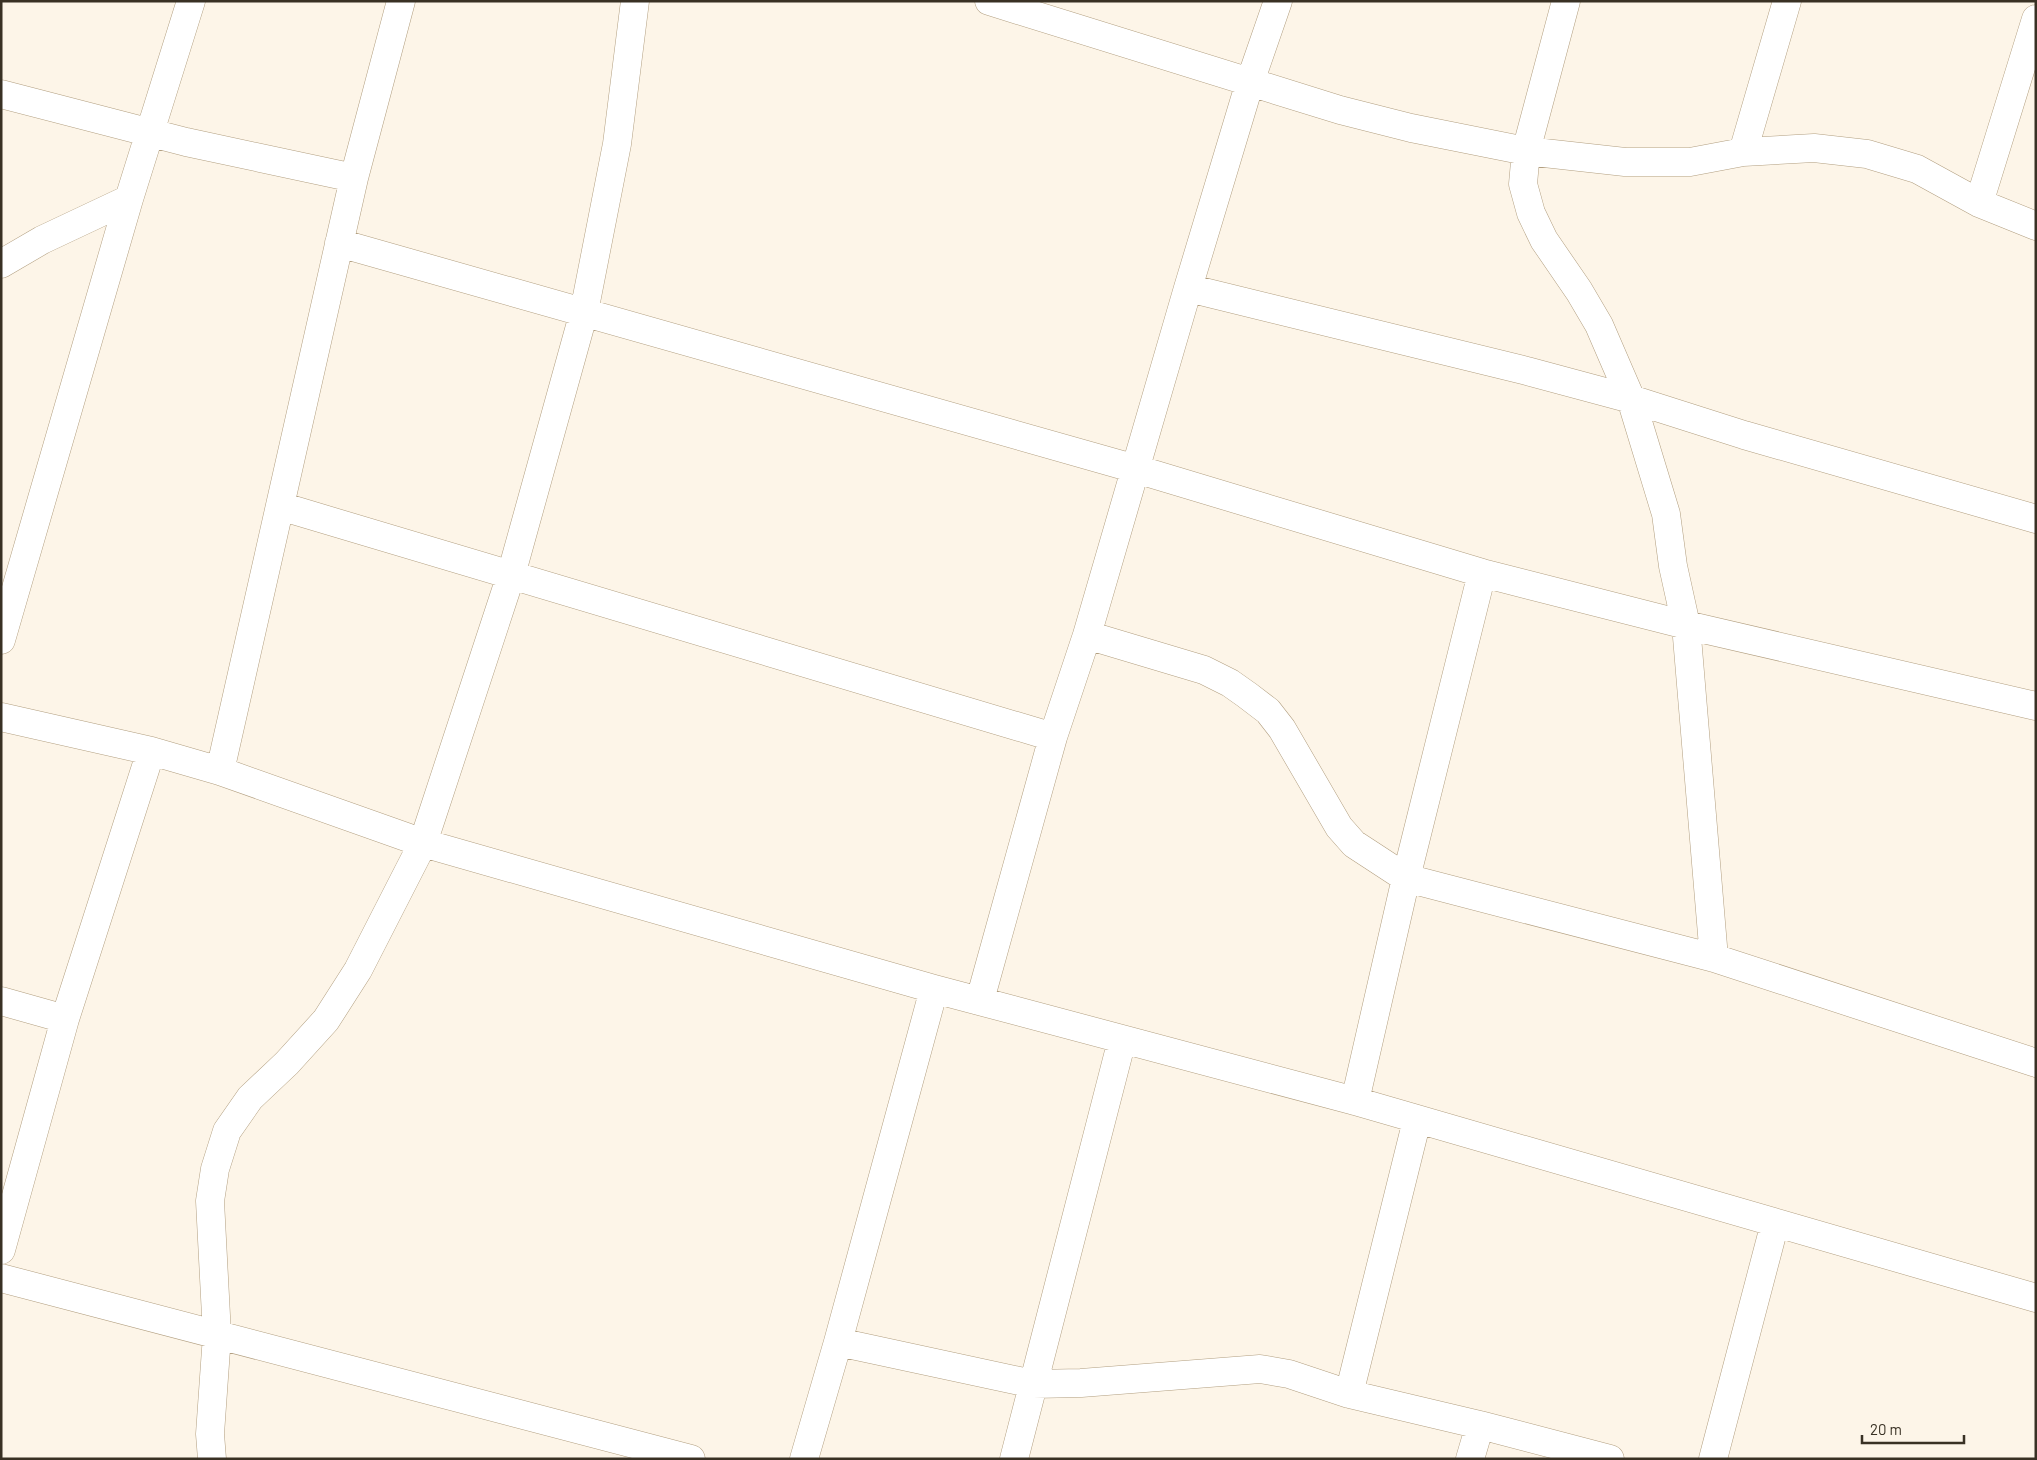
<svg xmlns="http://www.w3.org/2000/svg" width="2037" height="1460" font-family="Barlow,sans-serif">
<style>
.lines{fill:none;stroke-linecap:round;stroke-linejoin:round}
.minor-casing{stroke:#b29f80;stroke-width:29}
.minor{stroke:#fff;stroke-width:28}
</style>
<rect width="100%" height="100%" fill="#fdf5e8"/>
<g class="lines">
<!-- minor casing -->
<g class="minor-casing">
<path id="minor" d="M 989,1 L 1340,110 L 1411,128 L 1526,151 L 1625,162 L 1690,162 L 1743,152 L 1814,148 L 1867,154 L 1917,169 L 1979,203 L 2036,226
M 1566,1 L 1526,151 L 1523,184 L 1531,213 L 1544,240 L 1579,291 L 1599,325 L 1631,399 L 1666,514 L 1673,566 L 1686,625 L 1714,958
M 1,94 L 186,142 L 354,178
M 1743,152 L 1787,1
M 1979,203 L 2036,19
M 339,243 L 1136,469 L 1482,573 L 1686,625 L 2036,706
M 1,264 L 42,240 L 129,199
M 1188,288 L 1527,371 L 1631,399 L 1744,435 L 2036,519
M 280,506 L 1053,737
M 1087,635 L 1204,670 L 1230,683 L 1247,695 L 1268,711 L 1282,729 L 1339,827 L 1354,844 L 1406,878 L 1714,958 L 2036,1063
M 1,640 L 129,199 L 191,1
M 1,717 L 151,751 L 220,771 L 423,843 L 934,989 L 1355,1101 L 2036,1298
M 220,771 L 354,178 L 401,1
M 980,1000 L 1053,737 L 1087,635 L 1188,288 L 1250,82 L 1278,1
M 1,1001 L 65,1019
M 1355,1101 L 1406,878 L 1482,573
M 1,1250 L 65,1019 L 151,751
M 1,1278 L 691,1459
M 838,1342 L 1033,1384 L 1081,1383 L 1260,1369 L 1289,1374 L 1349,1394 L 1480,1425 L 1610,1459
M 1349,1394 L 1417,1120
M 212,1459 L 210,1434 L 217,1335 L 210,1201 L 215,1169 L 227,1131 L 250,1098 L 287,1063 L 326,1020 L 358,970 L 423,843 L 511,575 L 584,312 L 617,144 L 635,1
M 804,1459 L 838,1342 L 934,989
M 1014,1459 L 1122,1040
M 1470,1459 L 1480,1425
M 1713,1459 L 1775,1223"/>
</g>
<!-- minor -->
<use href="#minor" class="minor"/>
</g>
<!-- border -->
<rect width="2037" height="1460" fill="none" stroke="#393124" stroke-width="5"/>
<!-- scale -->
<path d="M1862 1435v8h102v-8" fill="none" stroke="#393124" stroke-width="2.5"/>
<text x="1870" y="1435" font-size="15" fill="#393124" stroke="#fdf5e8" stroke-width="4" paint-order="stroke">20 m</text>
</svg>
